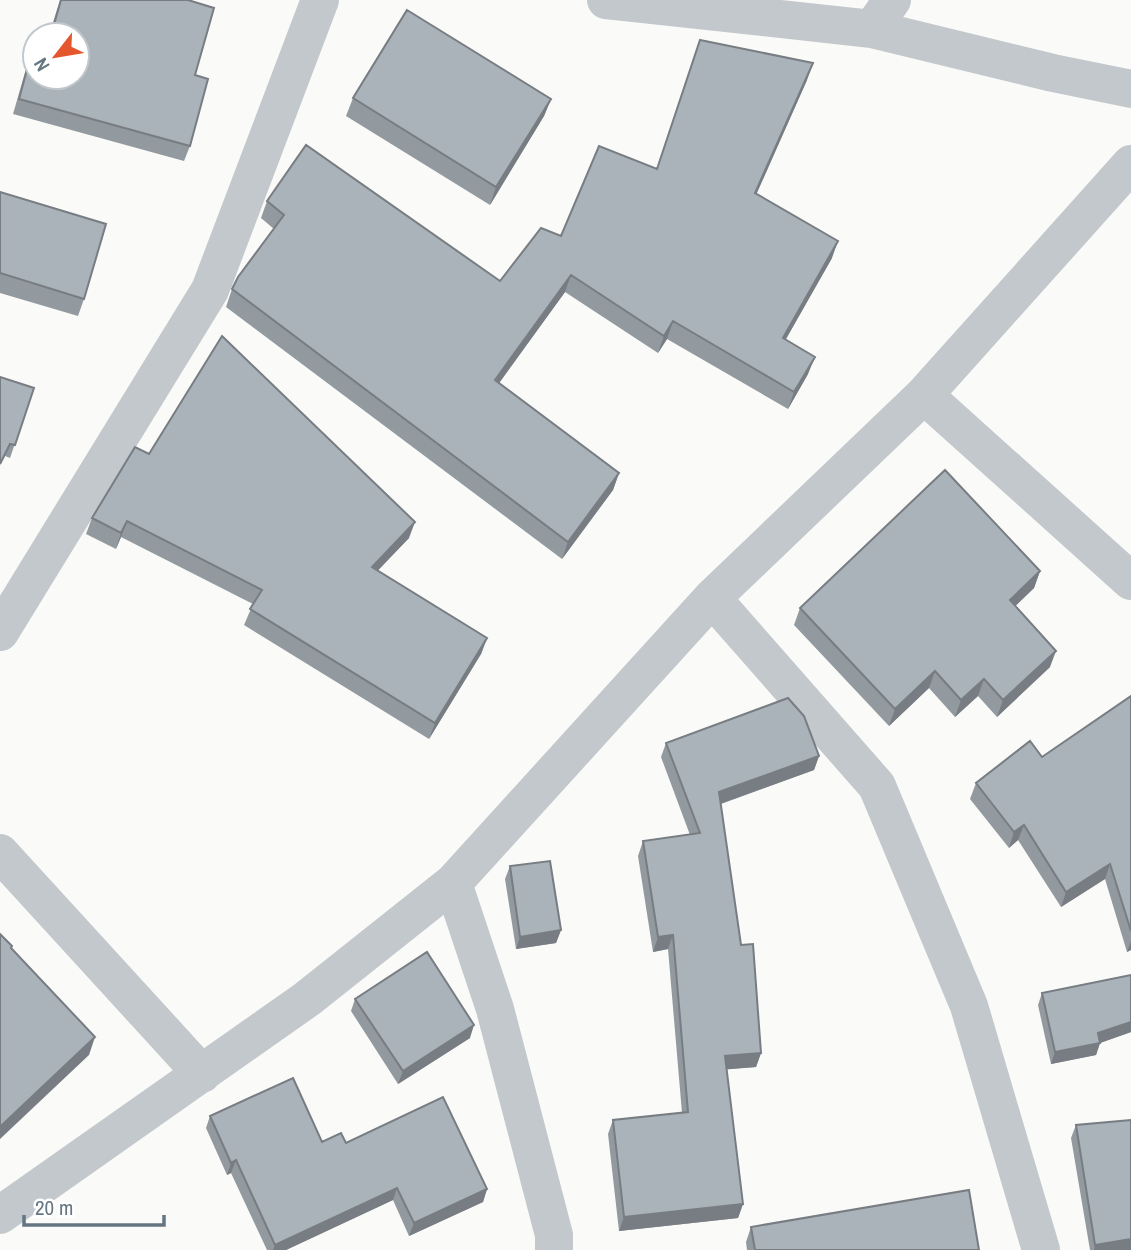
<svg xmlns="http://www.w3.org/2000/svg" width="1131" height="1250" font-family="'Archivo Narrow',sans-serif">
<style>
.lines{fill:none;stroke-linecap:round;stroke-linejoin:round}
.minor{stroke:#c3c8cc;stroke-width:38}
.wall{fill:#929a9f}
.shaded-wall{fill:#777d82}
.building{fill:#aab3b9;stroke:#777d82;stroke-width:2}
</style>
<rect width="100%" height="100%" fill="#fafaf8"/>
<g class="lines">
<!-- minor -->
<path class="minor" d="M 606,0 L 872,29 L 1053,73 L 1131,89
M 872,29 L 892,0
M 924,395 L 1131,581
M 712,598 L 877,786 L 969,1006 L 1041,1250
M 0,632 L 210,290 L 320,0
M 0,853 L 202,1074
M 453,883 L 495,1009 L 554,1235 L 554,1250
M 0,1215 L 307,999 L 453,883 L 712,598 L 924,395 L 1131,164"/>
</g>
<!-- wall -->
<path class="wall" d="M 60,0 L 188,0 L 195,75 L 190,146 L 184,161 L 13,114 L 35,38 L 49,35 Z
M 807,80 L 756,194 L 832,258 L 785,340 L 808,374 L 788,409 L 667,339 L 658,353 L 565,292 L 499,383 L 619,473 L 613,490 L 562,559 L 226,307 L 232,289 L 274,229 L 261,218 L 267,201 L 500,281 L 561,236 L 656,169 Z
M 353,98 L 551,99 L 544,116 L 490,205 L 346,116 Z
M 0,192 L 84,299 L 78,316 L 0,293 Z
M 34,388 L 10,458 L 5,456 L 0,467 Z
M 149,454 L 409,538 L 377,571 L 487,638 L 481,654 L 429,739 L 244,625 L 253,604 L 121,537 L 116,549 L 86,534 L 92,518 Z
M 1040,571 L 1034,588 L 1015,606 L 1050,667 L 997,717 L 978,696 L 955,717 L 929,688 L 889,726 L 794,625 L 800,608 Z
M 1131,696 L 1131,950 L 1127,952 L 1105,879 L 1061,907 L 1018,840 L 1009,848 L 970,799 L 976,783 L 1042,757 Z
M 666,743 L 819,756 L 814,770 L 721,804 L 741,945 L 761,1053 L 756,1067 L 727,1069 L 743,1204 L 738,1218 L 619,1231 L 608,1134 L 613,1120 L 682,1113 L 668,949 L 653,952 L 638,856 L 643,841 L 690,835 L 661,757 Z
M 510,866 L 561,930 L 556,943 L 516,949 L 505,879 Z
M 1131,975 L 1131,1032 L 1100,1043 L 1096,1055 L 1051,1064 L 1038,1005 L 1042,993 Z
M 355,999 L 470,1038 L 398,1084 L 351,1011 Z
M 210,1116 L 322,1142 L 346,1143 L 487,1189 L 483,1202 L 409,1236 L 393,1200 L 286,1250 L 267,1250 L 231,1173 L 227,1175 L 206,1128 Z
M 1076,1125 L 1131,1250 L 1090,1250 L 1071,1138 Z
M 751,1227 L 979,1250 L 747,1250 L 746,1242 Z"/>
<!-- shaded-wall -->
<path class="shaded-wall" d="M 813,63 L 807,80 L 749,211 L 755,193 Z
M 551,99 L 544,116 L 490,205 L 496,187 Z
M 838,241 L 832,258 L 777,355 L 783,338 Z
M 571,275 L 565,292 L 489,397 L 495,380 Z
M 673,321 L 667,339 L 658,353 L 664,336 Z
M 815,357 L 808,374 L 788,409 L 794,392 Z
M 619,473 L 613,490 L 562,559 L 568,542 Z
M 127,521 L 121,537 L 116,549 L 121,533 Z
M 415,522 L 409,538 L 366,583 L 372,567 Z
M 1040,571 L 1034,588 L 1004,617 L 1010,600 Z
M 487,638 L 481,654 L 429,739 L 435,723 Z
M 1056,651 L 1050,667 L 997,717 L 1003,700 Z
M 935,671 L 929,688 L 889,726 L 895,709 Z
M 984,679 L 978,696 L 955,717 L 961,700 Z
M 819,756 L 814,770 L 714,806 L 719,792 Z
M 1024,825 L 1018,840 L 1009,848 L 1014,832 Z
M 1110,864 L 1105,879 L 1061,907 L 1066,892 Z
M 561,930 L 556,943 L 516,949 L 520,937 Z
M 673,935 L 668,949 L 653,952 L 658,937 Z
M 1131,941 L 1131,950 L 1127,952 Z
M 1131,1022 L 1131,1032 L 1100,1043 L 1096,1055 L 1051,1064 L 1055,1052 L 1098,1033 Z
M 474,1025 L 470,1038 L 398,1084 L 403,1071 Z
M 95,1037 L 89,1055 L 0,1139 L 0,1127 Z
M 761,1053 L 756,1067 L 720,1070 L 725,1056 Z
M 236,1160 L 231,1173 L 227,1175 L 231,1163 Z
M 397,1188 L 393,1200 L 286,1250 L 273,1250 L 275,1245 Z
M 487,1189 L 483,1202 L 409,1236 L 414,1223 Z
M 743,1204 L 738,1218 L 619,1231 L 624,1217 Z
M 1131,1239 L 1131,1250 L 1094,1250 L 1095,1245 Z"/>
<!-- building -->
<path class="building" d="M 61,0 L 188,0 L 214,8 L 195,75 L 208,79 L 190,146 L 19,99 L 35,40 L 35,77 L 77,77 L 77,35 L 51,35 Z
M 407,10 L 551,99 L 496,187 L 353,98 Z
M 37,32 L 49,35 L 36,35 Z
M 700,40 L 813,63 L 755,193 L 838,241 L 783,338 L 815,357 L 794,392 L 673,321 L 664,336 L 571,275 L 495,380 L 619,473 L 568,542 L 232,289 L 238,277 L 284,215 L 267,201 L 306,145 L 500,281 L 541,228 L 561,236 L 599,146 L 657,169 Z
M 0,192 L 106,224 L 84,299 L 0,273 Z
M 222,336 L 415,522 L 372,567 L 487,638 L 435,723 L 250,609 L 262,590 L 127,521 L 121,533 L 92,518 L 135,447 L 149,454 Z
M 0,377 L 34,388 L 15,445 L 10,444 L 0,464 Z
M 945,470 L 1040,571 L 1010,600 L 1056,651 L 1003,700 L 984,679 L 961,700 L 935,671 L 895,709 L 800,608 Z
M 1131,696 L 1131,931 L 1110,864 L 1066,892 L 1024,825 L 1014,832 L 976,783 L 1030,741 L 1042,757 Z
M 788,698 L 804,716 L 819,756 L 719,792 L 741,945 L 753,944 L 761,1053 L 725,1056 L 743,1204 L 624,1217 L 613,1120 L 688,1112 L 673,935 L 658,937 L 643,841 L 700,833 L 666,743 Z
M 550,861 L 561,930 L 520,937 L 510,866 Z
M 0,934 L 12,946 L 11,948 L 95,1037 L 0,1127 Z
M 427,952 L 474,1025 L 403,1071 L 355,999 Z
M 1131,975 L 1131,1022 L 1098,1033 L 1100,1043 L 1055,1052 L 1042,993 Z
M 293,1078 L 322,1142 L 341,1133 L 346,1143 L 443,1097 L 487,1189 L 414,1223 L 397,1188 L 275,1245 L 236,1160 L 231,1163 L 210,1116 Z
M 1131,1120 L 1131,1239 L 1095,1245 L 1076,1125 Z
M 969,1190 L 979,1250 L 755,1250 L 751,1227 Z"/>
<!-- north arrow -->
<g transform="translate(56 56) rotate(239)"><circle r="33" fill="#ffffff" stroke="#c1c8cd" stroke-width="2"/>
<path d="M0-5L12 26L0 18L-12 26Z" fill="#e4572e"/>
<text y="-10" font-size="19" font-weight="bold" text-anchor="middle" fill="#657683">N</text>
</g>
<!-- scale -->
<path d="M24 1215v10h140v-10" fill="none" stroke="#657683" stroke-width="3.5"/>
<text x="35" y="1215" font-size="21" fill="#657683" stroke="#ffffff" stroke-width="5" paint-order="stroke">20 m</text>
</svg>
